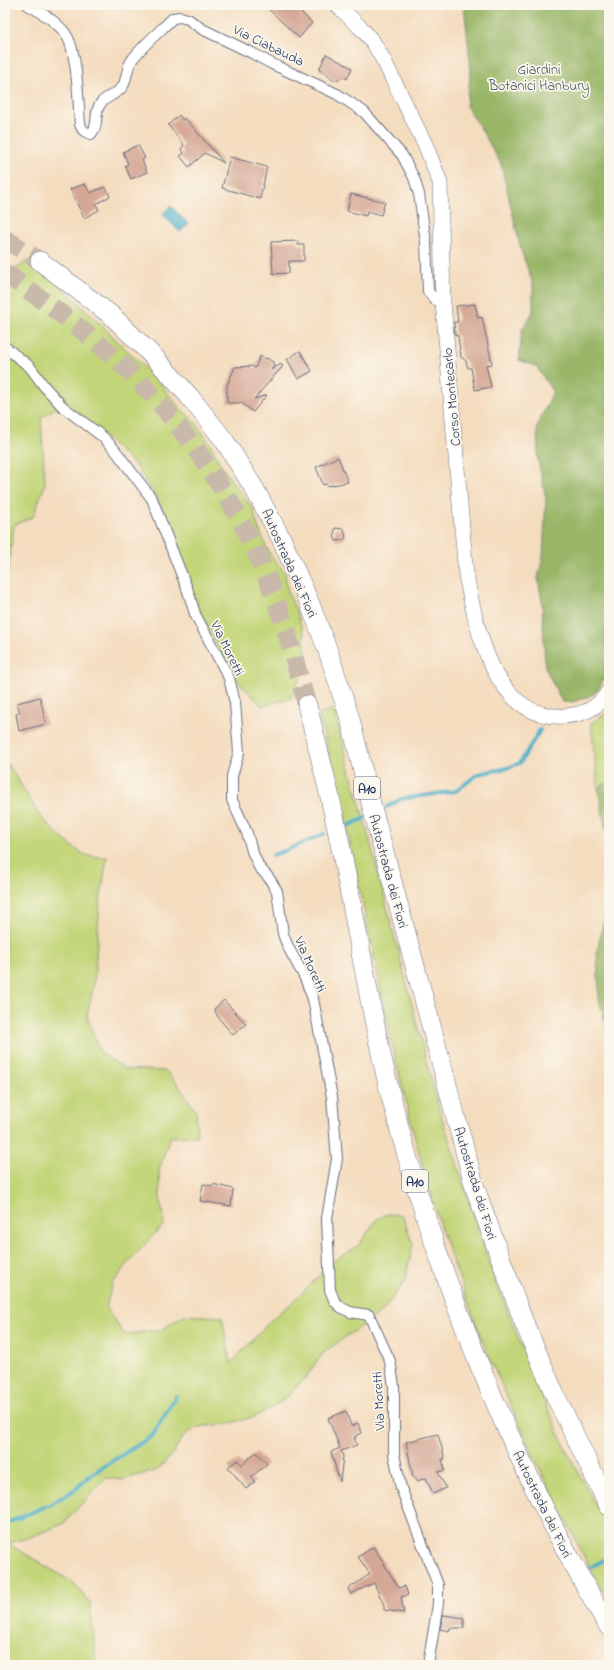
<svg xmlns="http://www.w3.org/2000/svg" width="614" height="1670" font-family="'Indie Flower',sans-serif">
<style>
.green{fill:#c2d578;stroke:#6e826b}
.forest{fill:#99b668;stroke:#5a7263}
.water{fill:#47acc6;stroke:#316e92}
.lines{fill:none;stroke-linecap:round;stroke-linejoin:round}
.stream{stroke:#47acc6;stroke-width:4}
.building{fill:#d5a795}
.motorway-tunnel{stroke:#c9b9ab;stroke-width:19;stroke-dasharray:19 10;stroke-linecap:butt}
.minor-casing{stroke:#676c80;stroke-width:12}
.secondary-casing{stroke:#676c80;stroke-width:16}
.motorway-casing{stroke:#676c80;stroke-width:20}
.minor{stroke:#fff;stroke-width:10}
.secondary{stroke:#fff;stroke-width:15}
.motorway{stroke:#fff;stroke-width:19}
.labels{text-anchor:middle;stroke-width:3.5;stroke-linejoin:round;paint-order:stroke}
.shield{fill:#fbf7ec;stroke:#5e6b89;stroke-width:1}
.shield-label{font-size:13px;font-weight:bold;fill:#1b2f5e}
.street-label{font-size:14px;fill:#1b2f5e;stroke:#fbf7ec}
.park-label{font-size:14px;fill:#455864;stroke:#fbf7ec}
</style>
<rect width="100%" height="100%" fill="#fbf7ec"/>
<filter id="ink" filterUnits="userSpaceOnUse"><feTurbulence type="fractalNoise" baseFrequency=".025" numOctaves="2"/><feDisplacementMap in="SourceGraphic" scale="8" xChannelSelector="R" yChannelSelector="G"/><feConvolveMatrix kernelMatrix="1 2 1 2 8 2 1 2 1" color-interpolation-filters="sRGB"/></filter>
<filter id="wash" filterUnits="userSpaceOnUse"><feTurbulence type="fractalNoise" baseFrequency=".012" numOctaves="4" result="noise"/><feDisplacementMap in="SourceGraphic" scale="16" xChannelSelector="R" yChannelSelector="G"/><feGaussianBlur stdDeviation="0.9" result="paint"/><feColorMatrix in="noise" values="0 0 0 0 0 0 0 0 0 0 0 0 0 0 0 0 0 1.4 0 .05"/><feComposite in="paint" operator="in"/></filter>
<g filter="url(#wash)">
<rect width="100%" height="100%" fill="#f4dcbe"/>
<!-- green -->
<path class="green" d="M 28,260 L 44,270 L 155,377 L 177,405 L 195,422 L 211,445 L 221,466 L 253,509 L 258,527 L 269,553 L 285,573 L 288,593 L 297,613 L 304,634 L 307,667 L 296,686 L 291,698 L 262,706 L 231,674 L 194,599 L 184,574 L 177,540 L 161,506 L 136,466 L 79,413 L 57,407 L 41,418 L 45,484 L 33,517 L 14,525 L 5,595 L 5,273 L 15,270 Z
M 333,709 L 370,841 L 438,1106 L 495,1280 L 537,1385 L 568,1453 L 609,1530 L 609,1601 L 597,1582 L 535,1459 L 484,1345 L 441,1229 L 414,1135 L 394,1053 L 344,814 L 319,715 Z
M 609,709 L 609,782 L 598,788 L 591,723 L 604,715 Z
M 5,761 C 17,777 26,793 36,810 C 46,825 70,847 86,855 C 92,857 101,857 107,857 L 100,901 L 94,984 L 87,1016 L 100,1052 L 125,1069 L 166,1071 L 180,1087 L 196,1112 L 197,1136 L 170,1137 L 159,1170 L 160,1197 L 164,1224 L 130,1261 L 112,1284 L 106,1308 L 124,1334 L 161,1330 L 184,1315 L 222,1317 L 231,1363 L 274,1317 L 292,1303 L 335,1260 L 358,1246 L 377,1219 L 387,1214 L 402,1215 L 413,1244 L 405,1281 L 383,1311 L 324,1352 L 305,1378 L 290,1394 L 273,1407 L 254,1417 L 227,1424 L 198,1427 L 183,1436 L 174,1452 L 158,1470 L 121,1480 L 106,1478 L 63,1524 L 25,1539 L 7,1543 L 74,1583 L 90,1604 L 97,1665 L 5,1665 Z"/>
<!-- forest -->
<path class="forest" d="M 464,5 L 609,5 L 609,549 L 605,672 C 603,677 602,685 598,690 C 592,697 571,704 562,702 L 545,667 L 542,602 L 538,578 L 543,557 L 546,499 L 538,460 L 537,426 L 553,392 L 536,366 L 519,360 L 522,330 L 533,312 L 533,284 L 521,250 L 501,164 L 480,127 L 466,106 L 471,70 Z
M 609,782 L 609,847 L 598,788 Z
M 609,898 L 609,1036 L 599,1000 L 597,951 Z"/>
<!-- water -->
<path class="water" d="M 171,206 L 189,224 L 180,232 L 162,214 Z"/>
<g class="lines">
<!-- stream -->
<path class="stream" d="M 387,807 L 401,799 L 456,791 L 478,774 L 507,768 L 520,763 L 540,730
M 348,826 L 365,818
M 273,855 C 291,849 307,841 324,834
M 5,1524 L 51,1504 L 76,1489 L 90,1475 L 152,1436 L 176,1396
M 589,1568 L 609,1557"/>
</g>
<g id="blocks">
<!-- building -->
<path class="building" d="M 264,5 L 297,5 L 303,10 L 301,12 L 312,23 L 299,38 Z
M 326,54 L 352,68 L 347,79 L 344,77 L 337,80 L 332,80 L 327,74 L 319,70 Z
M 179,115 L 183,120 L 185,118 L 224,163 L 205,153 L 189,167 L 180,156 L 184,153 L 181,149 L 184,145 L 168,125 Z
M 138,145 L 145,158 L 142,160 L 147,172 L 131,179 L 125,166 L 128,164 L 123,152 Z
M 230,157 L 267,167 L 260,199 L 222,188 Z
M 85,184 L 90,193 L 105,187 L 110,196 L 96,204 L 99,210 L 84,218 L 70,189 Z
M 351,194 L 385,202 L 381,215 L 367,211 L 366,216 L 347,211 Z
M 298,241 L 298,245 L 304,245 L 304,261 L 289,261 L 289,273 L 273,274 L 271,242 Z
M 475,304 L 478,318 L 482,317 L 492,364 L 486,365 L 491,387 L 475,390 L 471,368 L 468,368 L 466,361 L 461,357 L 458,336 L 455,335 L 454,322 L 458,322 L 456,306 Z
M 300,351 L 312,371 L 298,379 L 287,359 Z
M 260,356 L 265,359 L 267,358 L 273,362 L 274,366 L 271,370 L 281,364 L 283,366 L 254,399 L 267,395 L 253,412 L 242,403 L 227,403 L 227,385 L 235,367 L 252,366 L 255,368 Z
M 338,457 L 348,482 L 328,486 L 326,484 L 323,485 L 316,467 Z
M 335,528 L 344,529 L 346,537 L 343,540 L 336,541 L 334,536 Z
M 40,697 L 46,724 L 19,731 L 16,714 L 20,713 L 17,703 Z
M 224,1000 L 246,1024 L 233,1035 L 218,1017 L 214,1009 Z
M 203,1184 L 213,1186 L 213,1184 L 233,1189 L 231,1206 L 200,1201 Z
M 346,1411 L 351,1426 L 358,1423 L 362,1433 L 355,1436 L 356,1438 L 354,1438 L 357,1445 L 341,1451 L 343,1456 L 340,1482 L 331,1452 L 340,1448 L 328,1418 Z
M 438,1434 L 445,1459 L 442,1459 L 445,1470 L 438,1472 L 446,1488 L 433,1494 L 426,1478 L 417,1481 L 415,1477 L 413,1477 L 406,1442 Z
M 256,1452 L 267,1464 L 251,1477 L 255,1482 L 246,1489 L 228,1467 L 238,1460 L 242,1465 Z
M 373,1547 L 385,1564 L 384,1564 L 399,1588 L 405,1586 L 408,1595 L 401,1597 L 404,1613 L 384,1610 L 384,1605 L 374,1583 L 351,1594 L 348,1589 L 370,1574 L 358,1557 Z
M 443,1615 L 464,1618 L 464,1628 L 450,1628 L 449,1631 L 440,1629 Z"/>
</g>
</g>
<g filter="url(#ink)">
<use href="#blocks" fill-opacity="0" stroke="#676c80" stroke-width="1"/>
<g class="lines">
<!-- motorway-tunnel -->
<path class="motorway-tunnel" d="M 5,239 L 40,261
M 5,273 C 42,300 79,326 113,356 C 178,414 233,495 266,575 C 284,617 295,662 307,705"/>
<!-- minor casing -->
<g class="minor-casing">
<path id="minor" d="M 28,5 C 41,12 56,21 65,33 C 78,50 78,102 80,124 C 82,131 85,132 91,134 C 100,125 93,112 101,103 C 106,96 117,95 123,86 C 127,80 126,68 132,60 C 141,47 161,30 173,18 L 180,17 L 188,19 L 202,29 L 252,53 L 272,64 L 337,94 L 364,112 L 402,155 L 414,178 L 419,194 L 426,242 L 428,291 L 435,300 L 443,302
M 5,347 L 30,367 L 44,386 L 63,407 L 103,437 L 115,450 L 152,499 L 188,591 L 195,614 L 229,678 L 235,703 L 239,752 L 232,776 L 232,800 L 247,833 L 252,851 L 259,867 L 269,878 L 277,891 L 283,934 L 288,947 L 305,978 L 313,999 L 332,1097 L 337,1159 L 327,1218 L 330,1290 L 335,1302 L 342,1308 L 350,1312 L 369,1315 L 390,1361 L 394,1386 L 394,1454 L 401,1488 L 438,1585 L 438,1604 L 428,1665"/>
</g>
<!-- secondary casing -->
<g class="secondary-casing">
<path id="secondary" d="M 337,5 L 362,29 L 373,42 L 384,61 L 425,144 L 440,182 L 443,302 L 466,575 C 476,627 494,721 564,716 C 584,715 598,708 609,691"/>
</g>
<!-- motorway casing -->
<g class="motorway-casing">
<path id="motorway" d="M 40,261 L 111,315 L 155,358 L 189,396 L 224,440 L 254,488 L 281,538 L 308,599 L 328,651 L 350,719 L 373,811 L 475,1188 L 523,1320 L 555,1395 L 609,1506
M 307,705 C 317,745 328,785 336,825 C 355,912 368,1002 389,1089 C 435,1273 512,1464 609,1627"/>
</g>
<!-- minor -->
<use href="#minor" class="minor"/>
<!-- secondary -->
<use href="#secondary" class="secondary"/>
<!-- motorway -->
<use href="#motorway" class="motorway"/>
</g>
</g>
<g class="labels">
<!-- shield labels -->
<g class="shield">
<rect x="354" y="777" width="26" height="22" rx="3"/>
<rect x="402" y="1170" width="26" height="22" rx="3"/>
</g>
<g class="shield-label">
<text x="367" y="793">A10</text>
<text x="415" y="1186">A10</text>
</g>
<!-- street labels -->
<g class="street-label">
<text transform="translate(269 45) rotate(26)" y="5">Via Ciabauda</text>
<text transform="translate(451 397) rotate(-95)" y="5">Corso Montecarlo</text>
<text transform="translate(290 563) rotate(66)" y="5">Autostrada dei Fiori</text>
<text transform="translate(228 648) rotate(64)" y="5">Via Moretti</text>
<text transform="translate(389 871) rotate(75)" y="5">Autostrada dei Fiori</text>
<text transform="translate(311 964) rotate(66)" y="5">Via Moretti</text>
<text transform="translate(476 1183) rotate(73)" y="5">Autostrada dei Fiori</text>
<text transform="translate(378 1401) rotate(-93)" y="5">Via Moretti</text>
<text transform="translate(543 1504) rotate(64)" y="5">Autostrada dei Fiori</text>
</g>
<!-- park labels -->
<g class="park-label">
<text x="539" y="74">Giardini<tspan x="539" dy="16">Botanici Hanbury</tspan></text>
</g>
</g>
<!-- margin -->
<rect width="614" height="1670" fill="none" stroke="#fbf7ec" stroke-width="20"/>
</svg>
